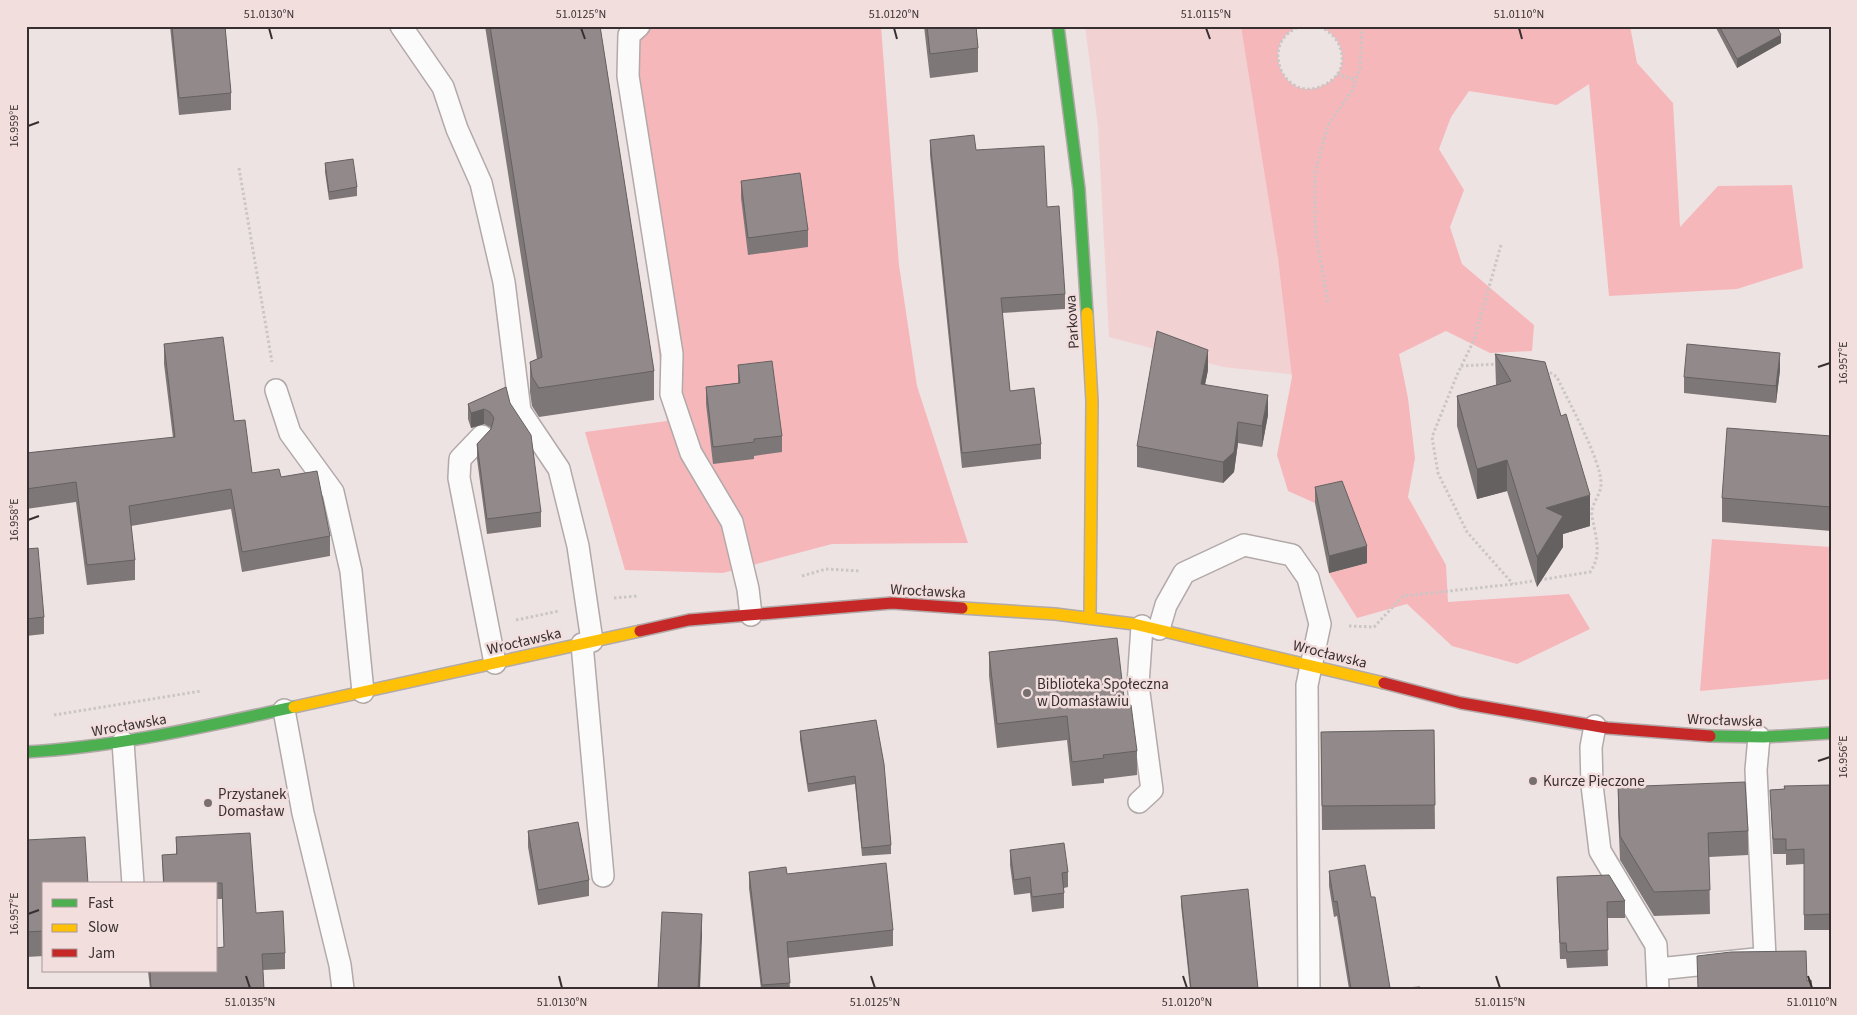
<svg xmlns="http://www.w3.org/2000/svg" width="1857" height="1015" font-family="'Source Sans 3',sans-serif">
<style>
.green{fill:#f1d1d2}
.forest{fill:#f6b7bb}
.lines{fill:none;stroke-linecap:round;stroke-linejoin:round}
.lane-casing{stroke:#b2a9a9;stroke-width:24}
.fast-casing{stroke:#b2a9a9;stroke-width:14}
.slow-casing{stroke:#b2a9a9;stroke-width:14}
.jam-casing{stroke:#b2a9a9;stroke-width:14}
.path{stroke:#cbc6c6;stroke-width:3;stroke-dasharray:2.5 2.5;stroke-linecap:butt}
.lane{stroke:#fcfbfb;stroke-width:21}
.fast{stroke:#4caf50;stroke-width:11}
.slow{stroke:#ffc107;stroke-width:11}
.jam{stroke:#c62828;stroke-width:11}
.wall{fill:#7e7777}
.shaded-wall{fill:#666161}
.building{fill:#928a8a;stroke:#666161}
.ticks{fill:none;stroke:#383030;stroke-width:2}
.poi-dot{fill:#786f6f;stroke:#f3dede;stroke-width:2}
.labels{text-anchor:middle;stroke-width:5;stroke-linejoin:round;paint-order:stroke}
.street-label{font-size:15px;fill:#383030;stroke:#f3dede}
.poi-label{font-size:15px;fill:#383030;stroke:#f3dede;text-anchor:start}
.neatline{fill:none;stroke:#383030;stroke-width:2}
.ticks-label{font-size:12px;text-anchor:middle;fill:#383030}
</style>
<rect width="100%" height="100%" fill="#eee3e3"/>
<!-- green -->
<path class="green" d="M 1085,26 L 1248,26 L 1297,375 L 1223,367 L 1109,337 L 1098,127 Z"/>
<!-- forest -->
<path class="forest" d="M 620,26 L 881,26 L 899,265 L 917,386 L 968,543 L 832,544 L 723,573 L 625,570 L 585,432 L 667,421 Z
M 1241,26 L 1302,26 C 1256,39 1283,108 1326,84 C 1332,81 1339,74 1341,67 C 1346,48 1334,30 1316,26 L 1630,26 L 1637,63 L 1673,103 L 1680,227 L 1718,186 L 1792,185 L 1803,268 L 1737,289 L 1609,296 L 1589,84 L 1557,105 L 1469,91 L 1451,117 L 1439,149 L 1464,190 L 1450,227 L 1462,264 L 1534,325 L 1532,351 L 1490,353 L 1446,331 L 1399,354 L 1408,398 L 1415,458 L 1408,497 L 1446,565 L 1448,602 L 1569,594 L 1590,629 L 1517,664 L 1452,646 L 1407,604 L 1357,618 L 1329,573 L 1367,563 L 1342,498 L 1315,503 L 1288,491 L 1277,455 L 1292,377 L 1278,258 Z
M 1712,539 L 1831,547 L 1831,679 L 1700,691 Z"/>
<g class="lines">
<!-- lane casing -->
<g class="lane-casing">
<path id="lane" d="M 401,26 L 443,87 L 457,129 L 481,183 L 504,282 L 520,411 L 559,469 L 578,546 L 592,641
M 639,26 L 629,35 L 628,76 L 672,354 L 671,394 L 691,453 L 732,522 L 748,589 L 751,615
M 276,390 L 290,433 L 333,492 L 351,571 L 363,692
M 482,436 L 460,459 L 459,478 L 495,663
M 1159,629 L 1166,605 L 1184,573 L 1244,545 L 1292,555 L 1308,578 L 1320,624 L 1307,685 L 1309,989
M 582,644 L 603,876
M 284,710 L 303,813 L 340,965 L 343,989
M 1595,726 L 1591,747 L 1592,785 L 1600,851 L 1656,945 L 1658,989
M 123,742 L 133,884
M 1139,802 L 1152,790 L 1138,685 L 1142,626
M 1658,969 L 1765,958 L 1756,770 L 1759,737"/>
</g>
<!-- fast casing -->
<g class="fast-casing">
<path id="fast" d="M 1058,26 L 1079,189 L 1087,313
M 1710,736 L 1764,737 L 1831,733
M 26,752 C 117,747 206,726 294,707"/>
</g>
<!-- slow casing -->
<g class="slow-casing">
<path id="slow" d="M 1087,313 L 1092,401 L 1090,617
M 962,608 L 1055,614 L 1134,624 L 1384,683
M 294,707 L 640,631"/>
</g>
<!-- jam casing -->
<g class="jam-casing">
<path id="jam" d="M 640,631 L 689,620 L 892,603 L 962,608
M 1384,683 L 1461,703 L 1607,728 L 1710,736"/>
</g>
<!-- path -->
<path class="path" d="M 1302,26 C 1256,39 1283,108 1326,84 C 1332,81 1339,74 1341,67 C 1346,49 1334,30 1316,26
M 1337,74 L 1356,80
M 239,168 L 272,362
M 1501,245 L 1474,340 L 1457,375 L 1432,437 L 1438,473 L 1467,532 L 1513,584
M 1328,302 L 1315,229 L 1315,172 L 1328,125 L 1352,91 L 1360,68 L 1362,26
M 1461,366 L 1500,364
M 802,576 L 826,569 L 860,571
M 614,598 L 637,596
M 516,620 L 559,611
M 1349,626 L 1374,627 L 1403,596 L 1514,584 L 1590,572 C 1603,554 1595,535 1592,516 C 1590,504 1602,494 1601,483 C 1601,460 1568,401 1557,377 L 1543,368
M 54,715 L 201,691"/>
<!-- lane -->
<use href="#lane" class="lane"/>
<!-- fast -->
<use href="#fast" class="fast"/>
<!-- slow -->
<use href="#slow" class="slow"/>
<!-- jam -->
<use href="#jam" class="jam"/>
</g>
<!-- wall -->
<path class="wall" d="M 170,26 L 225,26 L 231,93 L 231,110 L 179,115 Z
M 485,26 L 600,26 L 654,371 L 654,400 L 539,417 L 532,406 L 530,392 L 530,362 L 537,359 Z
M 924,26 L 976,26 L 978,48 L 978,72 L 930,78 Z
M 1715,26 L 1777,26 L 1781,43 L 1737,68 Z
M 930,140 L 976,150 L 1065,294 L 1065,309 L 1002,313 L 1010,391 L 1041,444 L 1041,459 L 962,468 L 930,155 Z
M 325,163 L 357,187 L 357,196 L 329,200 L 325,172 Z
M 741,181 L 808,230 L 808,247 L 748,255 L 741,198 Z
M 164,344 L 234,421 L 252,473 L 281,477 L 330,536 L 330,556 L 242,572 L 231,509 L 131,526 L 135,560 L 135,580 L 87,585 L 76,502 L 26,509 L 26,453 L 173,438 L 164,364 Z
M 1495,354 L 1545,362 L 1590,526 L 1563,534 L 1563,547 L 1537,587 L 1507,491 L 1477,499 L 1457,426 L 1457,396 L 1496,385 Z
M 738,365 L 782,436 L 782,452 L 754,456 L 754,459 L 713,464 L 706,404 L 706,387 L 738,383 Z
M 1208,370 L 1205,384 L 1268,415 L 1262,447 L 1238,443 L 1234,472 L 1223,483 L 1137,467 L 1137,446 Z
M 1780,370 L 1776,403 L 1684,393 L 1684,377 Z
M 510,403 L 541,512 L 541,527 L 487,534 L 477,459 L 477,444 L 491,429 L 490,427 L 484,424 L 471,428 L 468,419 L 468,404 Z
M 1831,436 L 1831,531 L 1722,522 L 1722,498 Z
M 1315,487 L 1367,563 L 1329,573 L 1315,503 Z
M 26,549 L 44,617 L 44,634 L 26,636 Z
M 989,652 L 1125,706 L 1137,751 L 1137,775 L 1104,779 L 1104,783 L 1072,786 L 1067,740 L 997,748 L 989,676 Z
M 876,720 L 891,845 L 891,854 L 862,856 L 855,784 L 808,792 L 800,740 L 800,731 Z
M 1434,730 L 1435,829 L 1322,830 L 1321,732 Z
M 1831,785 L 1831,930 L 1804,930 L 1804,864 L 1786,865 L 1786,854 L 1773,854 L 1770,790 Z
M 1618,787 L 1748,831 L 1748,855 L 1709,857 L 1710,914 L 1654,916 L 1620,860 L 1618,811 Z
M 528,831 L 589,880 L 589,896 L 538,905 L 528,847 Z
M 176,837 L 256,913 L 285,953 L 285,969 L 263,970 L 264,989 L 150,989 L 148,971 L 216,971 L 224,947 L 222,899 L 216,899 L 216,884 L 163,884 L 162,855 L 176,854 Z
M 26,840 L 44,884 L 44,956 L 26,957 Z
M 1010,850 L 1068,872 L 1068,887 L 1064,888 L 1064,908 L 1032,912 L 1030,893 L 1014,895 L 1010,865 Z
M 1329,871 L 1390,989 L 1420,989 L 1349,989 L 1337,916 L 1334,917 L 1329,886 Z
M 749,872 L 787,874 L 893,930 L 893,946 L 788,958 L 790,989 L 761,989 L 749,888 Z
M 1557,877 L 1625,901 L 1625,918 L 1607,918 L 1608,966 L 1567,968 L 1566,959 L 1560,959 Z
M 1181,896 L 1258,989 L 1190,989 L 1181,905 Z"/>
<!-- shaded-wall -->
<path class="shaded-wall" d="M 1781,35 L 1781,43 L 1737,68 L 1737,59 Z
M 1208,350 L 1208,370 L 1201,404 L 1201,384 Z
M 1780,353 L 1780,370 L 1776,403 L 1776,386 Z
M 1268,395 L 1268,415 L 1262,447 L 1262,426 Z
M 484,409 L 484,424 L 471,428 L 471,413 Z
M 1238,422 L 1238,443 L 1234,472 L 1223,483 L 1223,462 Z
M 1507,460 L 1507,491 L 1477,499 L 1477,469 Z
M 1590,495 L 1590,526 L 1563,534 L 1563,547 L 1537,587 L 1537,557 L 1546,508 Z
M 1367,546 L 1367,563 L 1329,573 L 1329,556 Z
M 702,914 L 702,937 L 700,989 L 698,989 Z"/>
<!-- building -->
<path class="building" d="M 172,26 L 225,26 L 231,93 L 179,98 Z
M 490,26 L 600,26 L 654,371 L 539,388 L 532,377 L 530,362 L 542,357 Z
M 927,26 L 976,26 L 978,48 L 930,54 Z
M 1719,26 L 1777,26 L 1781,35 L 1737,59 Z
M 974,135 L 976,150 L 1044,146 L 1047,207 L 1059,206 L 1065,294 L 1001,298 L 1010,391 L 1034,388 L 1041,444 L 962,453 L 930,140 Z
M 353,159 L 357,187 L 329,192 L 325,163 Z
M 800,173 L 808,230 L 748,238 L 741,181 Z
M 1157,331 L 1208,350 L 1201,384 L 1268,395 L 1262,426 L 1238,422 L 1234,452 L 1223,462 L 1137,446 Z
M 223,337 L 234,421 L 245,420 L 252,473 L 279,469 L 281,477 L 317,471 L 330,536 L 242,552 L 231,489 L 129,506 L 135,560 L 87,565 L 76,482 L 26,489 L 26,453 L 175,437 L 164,344 Z
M 1687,344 L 1780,353 L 1776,386 L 1684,377 Z
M 1495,354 L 1545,362 L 1561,416 L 1566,414 L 1590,495 L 1546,508 L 1563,516 L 1537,557 L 1507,460 L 1477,469 L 1457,396 L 1511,381 Z
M 772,361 L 782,436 L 754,439 L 754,442 L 713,447 L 706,387 L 740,383 L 738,365 Z
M 506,387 L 510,403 L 531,435 L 541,512 L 487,519 L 477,444 L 491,429 L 494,418 L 490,412 L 484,409 L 471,413 L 468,404 Z
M 1727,428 L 1831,436 L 1831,507 L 1722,498 Z
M 1342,481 L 1367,546 L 1329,556 L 1315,487 Z
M 38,548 L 44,617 L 26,619 L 26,549 Z
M 1117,638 L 1125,706 L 1131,705 L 1137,751 L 1103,755 L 1104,758 L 1072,762 L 1067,716 L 997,724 L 989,652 Z
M 876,720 L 884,764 L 891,845 L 862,848 L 855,776 L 808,784 L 800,731 Z
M 1434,730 L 1435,805 L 1322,806 L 1321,732 Z
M 1745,782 L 1748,831 L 1708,833 L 1710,890 L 1654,892 L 1620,836 L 1618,787 Z
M 1831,785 L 1831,914 L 1804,915 L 1804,849 L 1786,850 L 1786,839 L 1773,839 L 1770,790 L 1785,789 L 1784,786 Z
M 578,822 L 589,880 L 538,890 L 528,831 Z
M 250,833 L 256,913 L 283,911 L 285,953 L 262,954 L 264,989 L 151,989 L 150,971 L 216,971 L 216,948 L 224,947 L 222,883 L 164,884 L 162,855 L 177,854 L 176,837 Z
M 85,837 L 88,884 L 44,884 L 44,931 L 26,932 L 26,840 Z
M 1064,843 L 1068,872 L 1062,873 L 1064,893 L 1032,897 L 1030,877 L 1014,880 L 1010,850 Z
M 886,863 L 893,930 L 787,942 L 790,983 L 762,985 L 749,872 L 786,867 L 787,874 Z
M 1365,865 L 1371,897 L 1375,897 L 1390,988 L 1351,989 L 1337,901 L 1334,902 L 1329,871 Z
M 1609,875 L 1625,901 L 1607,902 L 1608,950 L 1567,952 L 1566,943 L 1560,943 L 1557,877 Z
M 1248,889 L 1258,989 L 1191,989 L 1181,896 Z
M 662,912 L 702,914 L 698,989 L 658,989 Z
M 1806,951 L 1807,981 L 1811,980 L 1812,989 L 1698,989 L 1697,956 L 1731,952 Z
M 1420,987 L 1420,989 L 1389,989 Z"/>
<!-- ticks -->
<path class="ticks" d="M 269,28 L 272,39M 581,28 L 585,39M 894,28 L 897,39M 1206,28 L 1210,39M 1519,28 L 1522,39M 28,126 L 39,122M 1818,367 L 1830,363M 28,520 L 39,516M 1818,761 L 1830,757M 28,914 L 39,910M 246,976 L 250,988M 559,976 L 562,988M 871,976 L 875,988M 1183,976 L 1187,988M 1496,976 L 1500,988M 1808,976 L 1812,988"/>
<!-- markers -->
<g class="poi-dot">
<circle cx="1027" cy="693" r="5"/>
<circle cx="1533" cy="781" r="5"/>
<circle cx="208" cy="803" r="5"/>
</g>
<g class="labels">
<!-- street labels -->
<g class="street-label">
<text transform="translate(1072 322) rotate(-94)" y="5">Parkowa</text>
<text transform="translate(928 591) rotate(3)" y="5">Wrocławska</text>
<text transform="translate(524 641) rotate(-13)" y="5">Wrocławska</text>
<text transform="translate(1330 654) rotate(14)" y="5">Wrocławska</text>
<text transform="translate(1725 720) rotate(2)" y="5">Wrocławska</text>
<text transform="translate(129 725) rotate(-10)" y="5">Wrocławska</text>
</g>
<!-- poi labels -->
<g class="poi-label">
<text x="1037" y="689">Biblioteka Społeczna<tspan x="1037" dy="17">w Domasławiu</tspan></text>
<text x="1543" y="786">Kurcze Pieczone</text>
<text x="218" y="799">Przystanek<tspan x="218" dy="17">Domasław</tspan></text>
</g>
</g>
<!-- border -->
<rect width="1857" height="1015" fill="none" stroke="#f3dede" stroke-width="55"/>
<!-- legend -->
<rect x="42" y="882" width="175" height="90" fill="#f3dede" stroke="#a89898"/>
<rect x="52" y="899" width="25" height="8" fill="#4caf50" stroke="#a89898"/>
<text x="88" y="908" font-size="15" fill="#383030">Fast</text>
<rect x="52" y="924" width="25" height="8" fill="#ffc107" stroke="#a89898"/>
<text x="88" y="932" font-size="15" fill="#383030">Slow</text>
<rect x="52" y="949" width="25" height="8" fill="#c62828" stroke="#a89898"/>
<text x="88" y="958" font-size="15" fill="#383030">Jam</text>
<rect x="28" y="28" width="1802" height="960" class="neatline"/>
<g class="ticks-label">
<text x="269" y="18">51.0130°N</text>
<text x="581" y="18">51.0125°N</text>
<text x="894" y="18">51.0120°N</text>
<text x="1206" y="18">51.0115°N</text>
<text x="1519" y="18">51.0110°N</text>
<text transform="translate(14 126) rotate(-90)" y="4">16.959°E</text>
<text transform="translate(1843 363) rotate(-90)" y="4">16.957°E</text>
<text transform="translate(14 520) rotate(-90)" y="4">16.958°E</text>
<text transform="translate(1843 757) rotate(-90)" y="4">16.956°E</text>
<text transform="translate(14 914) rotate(-90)" y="4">16.957°E</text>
<text x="250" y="1006">51.0135°N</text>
<text x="562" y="1006">51.0130°N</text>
<text x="875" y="1006">51.0125°N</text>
<text x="1187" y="1006">51.0120°N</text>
<text x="1500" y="1006">51.0115°N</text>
<text x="1812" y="1006">51.0110°N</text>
</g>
</svg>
